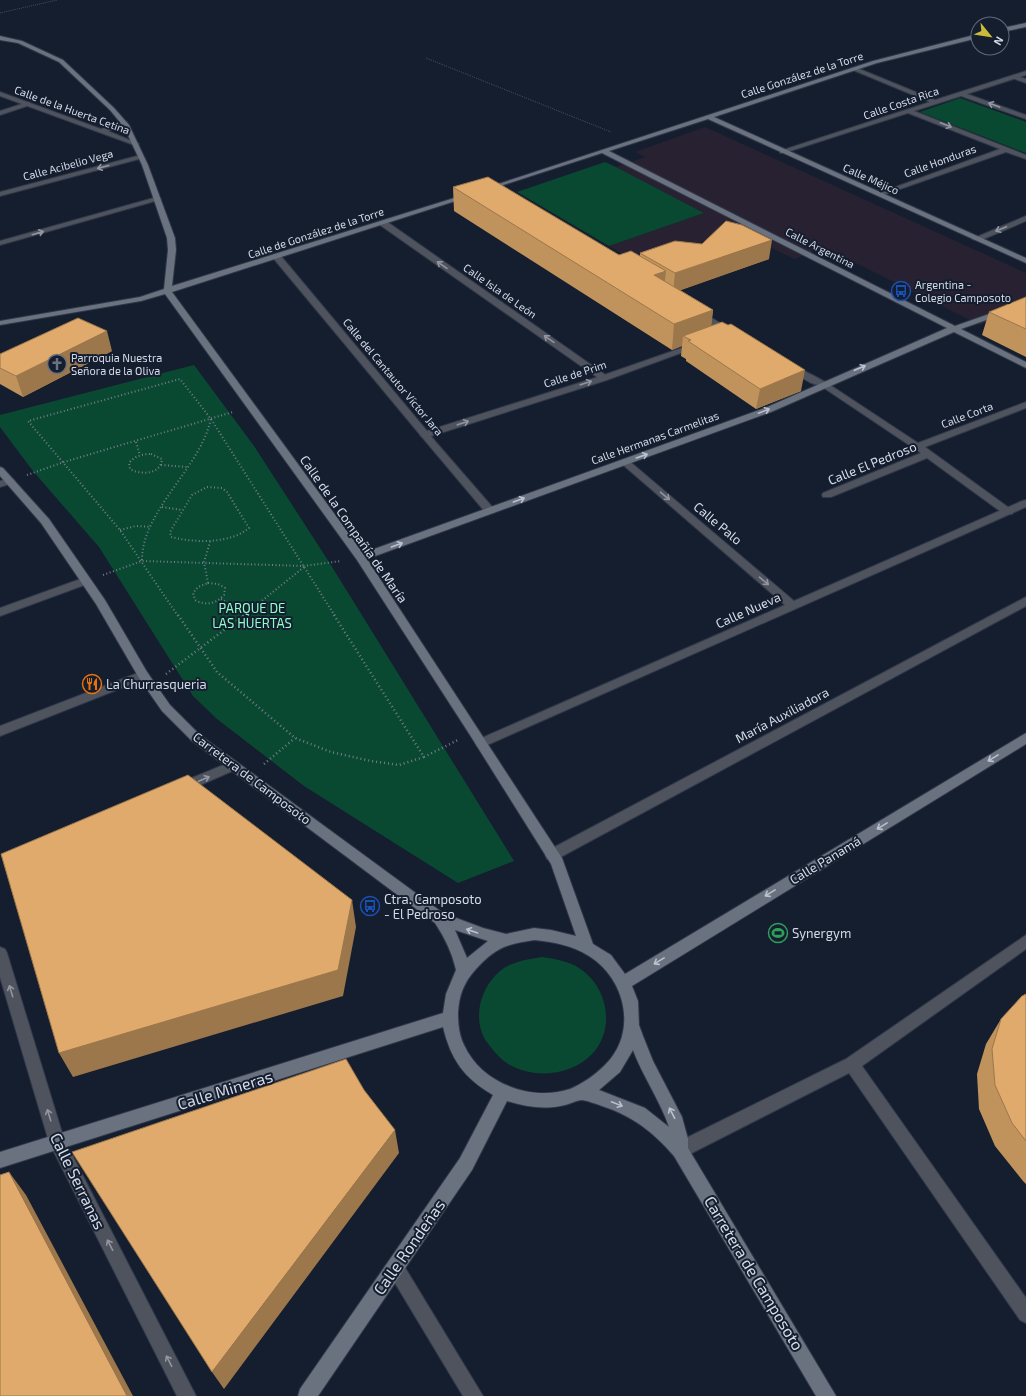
<svg xmlns="http://www.w3.org/2000/svg" width="1026" height="1396" font-family="'Exo 2',sans-serif">
<style>
.education{fill:#282131}
.green{fill:#0a4931}
.lines{fill:none;stroke-linecap:round;stroke-linejoin:round}
.lane-casing{stroke:#303849;stroke-width:2}
.street-casing{stroke:#303849;stroke-width:2}
.secondary-casing{stroke:#303849;stroke-width:2}
.path-far2{stroke:#747c8b;stroke-width:1;stroke-dasharray:0.5 1.5;stroke-linecap:butt}
.path-far1{stroke:#747c8b;stroke-width:2;stroke-dasharray:1 2.5;stroke-linecap:butt}
.path{stroke:#747c8b;stroke-width:2.5;stroke-dasharray:1 3;stroke-linecap:butt}
.lane{fill:#4e535d;fill-rule:evenodd}
.street{fill:#4e535d;fill-rule:evenodd}
.secondary{fill:#6a7280;fill-rule:evenodd}
.wall{fill:#c0925c}
.shaded-wall{fill:#9c774b}
.building{fill:#dfaa6b;stroke:#9c774b}
.oneway{stroke:#9196a2}
.oneway2{stroke:#bac0cd}
.labels{text-anchor:middle;stroke-width:4;stroke-linejoin:round;paint-order:stroke}
.far-street-label{font-size:11px;fill:#d4dae7;stroke:#151e2f}
.far-poi-label{font-size:11px;fill:#d4dae7;stroke:#151e2f;text-anchor:start}
.street-label{font-size:13px;fill:#d4dae7;stroke:#151e2f}
.park-label{font-size:13px;fill:#8cffc7;stroke:#151e2f}
.poi-label{font-size:13px;fill:#d4dae7;stroke:#151e2f;text-anchor:start}
.near-street-label{font-size:16px;fill:#d4dae7;stroke:#151e2f}
</style>
<rect width="100%" height="100%" fill="#151e2f"/>
<!-- education -->
<path class="education" d="M 705,127 L 1026,273 L 1026,303 L 980,325 L 824,247 L 794,259 L 736,230 L 640,264 L 609,246 L 704,213 L 616,167 L 645,157 L 635,152 Z"/>
<!-- green -->
<path class="green" d="M 960,98 L 1026,122 L 1026,153 L 920,112 Z
M 605,162 L 616,167 L 704,213 L 609,246 L 517,192 Z
M 194,365 L 254,446 L 329,562 L 514,861 L 458,883 L 304,786 L 217,719 L 193,696 L 99,547 L 33,471 L 0,427 L 0,415 Z
M 542,957 C 555,959 568,961 579,968 C 607,986 616,1027 593,1053 C 573,1075 537,1079 512,1066 C 501,1061 493,1050 486,1041 C 471,1017 482,983 504,968 C 516,961 529,959 542,957 Z"/>
<g class="lines">
<!-- lane casing -->
<g class="lane-casing">
<path id="lane" d="M 1014,75 L 1026,79 L 1026,83 L 1012,78 L 1012,76 Z
M 28,102 L 30,103 L 30,105 L 0,115 L 0,111 Z
M 380,221 L 386,221 L 607,376 L 607,380 L 601,380 L 380,225 Z
M 824,381 L 918,443 L 1026,402 L 1026,408 L 925,447 L 1012,510 L 1013,512 L 1012,514 L 1004,514 L 927,458 L 831,497 L 823,497 L 822,495 L 823,493 L 921,453 L 821,386 L 820,384 Z
M 425,432 L 428,433 L 494,509 L 495,511 L 494,513 L 486,513 L 422,437 L 420,435 Z
M 86,577 L 90,579 L 91,581 L 90,583 L 0,616 L 0,608 Z"/>
</g>
<!-- street casing -->
<g class="street-casing">
<path id="street" d="M 853,68 L 857,68 L 935,100 L 1026,71 L 1026,75 L 967,94 L 1026,115 L 1026,119 L 961,96 L 914,111 L 1026,155 L 1026,159 L 1006,152 L 883,195 L 879,195 L 879,193 L 1000,149 L 908,113 L 784,153 L 780,153 L 780,151 L 930,102 L 853,70 Z
M 0,92 L 101,129 L 127,122 L 127,124 L 118,129 L 108,131 L 139,144 L 134,145 L 0,96 Z
M 141,155 L 144,157 L 143,158 L 0,196 L 0,192 Z
M 157,197 L 161,199 L 159,200 L 0,245 L 0,241 Z
M 1026,216 L 1026,221 L 979,241 L 972,239 Z
M 274,255 L 280,255 L 427,431 L 601,376 L 693,344 L 699,344 L 700,346 L 607,380 L 425,438 L 422,437 L 274,259 Z
M 695,311 L 701,311 L 734,332 L 730,335 L 727,334 L 695,315 Z
M 789,364 C 793,365 827,382 828,384 L 824,387 L 811,383 L 786,369 L 786,365 Z
M 625,459 L 628,460 L 794,601 L 1022,501 L 1026,500 L 1026,507 L 485,746 L 477,746 L 475,743 L 477,740 L 785,605 L 622,464 L 620,462 L 622,460 Z
M 10,478 L 13,479 L 15,481 L 13,483 L 0,487 L 0,481 Z
M 1026,597 L 1026,606 L 557,859 L 552,861 L 547,859 L 545,855 L 547,851 Z
M 143,671 L 147,672 L 149,675 L 147,678 L 0,736 L 0,726 Z
M 233,761 L 237,763 L 239,766 L 237,769 L 182,793 L 177,792 L 176,788 L 177,784 Z
M 1026,935 L 1026,949 L 862,1066 L 1026,1298 L 1026,1323 L 1020,1320 L 849,1073 L 686,1156 L 680,1158 L 674,1156 L 672,1150 L 674,1144 L 846,1059 Z
M 0,947 L 5,949 L 7,953 L 64,1139 L 196,1396 L 177,1396 L 49,1142 L 0,977 Z
M 395,1258 L 401,1261 L 483,1396 L 463,1396 L 389,1273 L 386,1267 L 389,1261 Z"/>
</g>
<!-- secondary casing -->
<g class="secondary-casing">
<path id="secondary" d="M 1026,23 L 1026,27 L 1002,32 L 1002,28 Z
M 978,34 L 978,38 L 877,63 L 714,117 L 1026,258 L 1026,263 L 708,119 L 609,151 L 955,326 L 1026,301 L 1026,306 L 961,329 L 1026,362 L 1026,368 L 954,332 L 771,412 L 367,559 L 562,858 L 593,944 L 611,955 L 625,974 L 1026,733 L 1026,744 L 632,986 L 638,1001 L 639,1025 L 643,1036 L 653,1061 L 682,1117 L 688,1139 L 688,1148 L 836,1396 L 816,1396 L 674,1156 C 653,1132 633,1116 602,1106 C 596,1104 589,1101 582,1100 C 577,1100 570,1104 565,1105 C 545,1110 526,1107 507,1101 L 472,1170 L 318,1396 L 298,1396 L 300,1389 L 460,1158 L 493,1095 C 464,1078 451,1060 443,1027 L 0,1168 L 0,1152 L 443,1013 L 446,994 L 456,970 C 452,953 445,938 435,923 L 192,741 L 162,711 L 139,678 L 96,604 L 41,523 L 0,476 L 0,467 L 3,468 L 49,519 L 105,600 L 147,672 L 170,705 L 200,735 L 443,913 L 483,928 L 506,934 L 534,928 L 551,930 L 576,936 L 551,864 L 470,735 L 357,560 L 165,294 L 141,301 L 0,325 L 0,321 L 140,297 L 164,289 L 168,250 L 167,238 L 142,165 L 124,127 L 110,110 L 59,62 L 18,43 L 0,40 L 0,36 L 22,41 L 63,60 L 114,108 L 129,125 L 148,165 L 175,238 L 176,250 L 172,286 L 467,194 L 471,194 L 471,196 L 172,292 L 363,553 L 765,408 L 947,328 L 602,153 L 488,190 L 483,189 L 873,61 ZM 455,930 L 488,941 L 467,958 ZM 534,940 C 553,942 572,945 589,956 C 626,979 638,1033 605,1065 C 595,1075 582,1084 570,1089 C 531,1102 481,1083 464,1045 C 459,1035 458,1024 458,1013 C 459,995 464,982 476,969 C 484,960 493,952 504,947 C 514,943 524,942 534,940 ZM 633,1050 C 643,1077 660,1100 669,1127 L 645,1108 L 599,1090 L 620,1072 Z"/>
</g>
<!-- path-far2 -->
<path class="path-far2" d="M 0,13 L 57,0
M 426,58 L 611,132"/>
<!-- path-far1 -->
<path class="path-far1" d="M 136,442 L 140,455
M 151,454 L 162,459 C 161,475 140,475 130,469 L 129,463 C 135,456 142,454 151,454 Z
M 161,465 L 187,467
M 27,475 L 64,462 L 233,412
M 207,487 L 222,488 L 227,492 L 249,528 C 230,544 194,543 171,537 L 170,532 L 192,495 Z
M 162,507 L 182,510
M 120,530 L 136,526 L 151,527
M 142,560 C 142,517 187,478 204,439 C 207,433 209,426 211,419
M 103,575 L 142,561 L 304,566 L 341,561
M 208,583 L 218,584 L 225,588 L 224,595 C 216,604 205,606 195,600 L 193,593 L 198,587 Z
M 208,583 L 204,562 L 211,539
M 221,599 L 247,612
M 178,616 L 120,530 L 28,421 L 180,379 L 211,419 L 335,616
M 243,616 L 304,567"/>
<!-- path -->
<path class="path" d="M 178,615 L 217,672 L 295,738 L 331,752 L 371,761 L 399,765 L 424,757
M 334,615 L 424,757
M 166,674 L 244,615
M 424,757 L 458,740
M 264,764 L 295,738"/>
<!-- lane -->
<use href="#lane" class="lane"/>
<!-- street -->
<use href="#street" class="street"/>
<!-- secondary -->
<use href="#secondary" class="secondary"/>
</g>
<!-- wall -->
<path class="wall" d="M 453,187 L 619,255 L 640,256 L 640,253 L 769,259 L 680,290 L 713,310 L 711,326 L 801,391 L 756,409 L 686,361 L 686,359 L 681,356 L 682,346 L 672,350 L 454,211 Z
M 1026,297 L 1026,357 L 982,335 L 989,312 Z
M 112,351 L 23,397 L 0,384 L 0,354 Z
M 1026,994 L 1026,1184 L 1023,1181 L 995,1146 L 979,1109 L 977,1074 L 986,1044 L 1001,1019 Z"/>
<!-- shaded-wall -->
<path class="shaded-wall" d="M 772,240 L 769,259 L 673,293 L 675,273 Z
M 666,271 L 663,296 L 654,275 Z
M 713,310 L 710,336 L 691,340 L 683,336 L 682,346 L 672,350 L 674,324 Z
M 107,331 L 112,351 L 23,397 L 16,376 Z
M 805,370 L 801,391 L 756,409 L 760,389 Z
M 352,900 L 356,927 L 343,996 L 73,1077 L 59,1053 Z
M 395,1130 L 399,1153 L 224,1389 L 212,1372 Z
M 9,1172 L 26,1195 L 133,1396 L 127,1396 Z"/>
<!-- building -->
<path class="building" d="M 488,177 L 619,255 L 631,251 L 666,271 L 654,275 L 713,310 L 674,324 L 453,187 Z
M 726,221 L 742,225 L 772,240 L 675,273 L 640,253 L 675,241 L 702,244 Z
M 1026,297 L 1026,329 L 989,312 Z
M 78,318 L 107,331 L 16,376 L 0,368 L 0,354 Z
M 722,322 L 728,325 L 731,324 L 805,370 L 760,389 L 688,341 L 691,340 L 683,336 Z
M 188,775 L 352,900 L 338,970 L 59,1053 L 1,854 Z
M 1026,994 L 1026,1141 L 1012,1123 L 995,1085 L 992,1049 L 1001,1019 L 1022,996 Z
M 346,1059 L 364,1090 L 395,1130 L 212,1372 L 72,1152 Z
M 9,1172 L 127,1396 L 0,1396 L 0,1175 Z"/>
<!-- one-way arrows -->
<defs><path id="oneway-shaft" d="M-6 0H5M1.5-3L5.5 0L1.5 3" fill="none" stroke-width="1.6" stroke-linecap="round" stroke-linejoin="round"/></defs>
<g class="oneway">
<use href="#oneway-shaft" transform="translate(994 105) rotate(-160)"/>
<use href="#oneway-shaft" transform="translate(946 125) rotate(21)"/>
<use href="#oneway-shaft" transform="translate(103 167) rotate(165)"/>
<use href="#oneway-shaft" transform="translate(1001 229) rotate(158)"/>
<use href="#oneway-shaft" transform="translate(38 233) rotate(-16)"/>
<use href="#oneway-shaft" transform="translate(442 265) rotate(-145)"/>
<use href="#oneway-shaft" transform="translate(549 339) rotate(-145)"/>
<use href="#oneway-shaft" transform="translate(586 383) rotate(-18)"/>
<use href="#oneway-shaft" transform="translate(463 423) rotate(-18)"/>
<use href="#oneway-shaft" transform="translate(665 496) rotate(40)"/>
<use href="#oneway-shaft" transform="translate(764 581) rotate(40)"/>
<use href="#oneway-shaft" transform="translate(204 779) rotate(-23)"/>
<use href="#oneway-shaft" transform="translate(11 991) rotate(-107)"/>
<use href="#oneway-shaft" transform="translate(49 1115) rotate(-107)"/>
<use href="#oneway-shaft" transform="translate(110 1245) rotate(-117)"/>
<use href="#oneway-shaft" transform="translate(169 1361) rotate(-117)"/>
</g>
<g class="oneway2">
<use href="#oneway-shaft" transform="translate(860 368) rotate(-23)"/>
<use href="#oneway-shaft" transform="translate(764 411) rotate(-21)"/>
<use href="#oneway-shaft" transform="translate(642 456) rotate(-19)"/>
<use href="#oneway-shaft" transform="translate(519 500) rotate(-20)"/>
<use href="#oneway-shaft" transform="translate(397 545) rotate(-20)"/>
<use href="#oneway-shaft" transform="translate(993 758) rotate(149)"/>
<use href="#oneway-shaft" transform="translate(882 826) rotate(149)"/>
<use href="#oneway-shaft" transform="translate(770 893) rotate(149)"/>
<use href="#oneway-shaft" transform="translate(472 931) rotate(-161)"/>
<use href="#oneway-shaft" transform="translate(659 961) rotate(149)"/>
<use href="#oneway-shaft" transform="translate(617 1104) rotate(22)"/>
<use href="#oneway-shaft" transform="translate(672 1113) rotate(-117)"/>
</g>
<!-- icons -->
<defs>
<g id="bus-ring" transform="scale(1)"><circle r="9.5" fill="#151e2f" stroke="#1a4fb4" stroke-width="1.5"/><path d="M-5-6H5V4H4V6H2V4H-2V6H-4V4H-5ZM-3.5-4V0h7V-4ZM-3.5 1.2v1.5H-2V1.2ZM2 1.2v1.5H3.5V1.2Z" fill="#1a4fb4"/></g>
<g id="church-ring" transform="scale(1)"><circle r="9.5" fill="#151e2f" stroke="#6b7280" stroke-width="1.5"/><path d="M-1.2-6h2.4v3.5h3.3v2.4h-3.3V6h-2.4V-.1h-3.3v-2.4h3.3Z" fill="#6b7280"/></g>
<g id="restaurant-ring" transform="scale(1)"><circle r="9.5" fill="#151e2f" stroke="#e8710a" stroke-width="1.5"/><path d="M-5-6h1v4h1v-4h1v4h1v-4h1v5L-1.5 .5V6h-2V.5L-5-1ZM5-6V6H3V1.5H1.5Q1.5-4 5-6Z" fill="#e8710a"/></g>
<g id="stadium-ring" transform="scale(1)"><circle r="9.5" fill="#151e2f" stroke="#2e9e5b" stroke-width="1.5"/><path d="M0-5a6.5 5 0 1 0 0 10a6.5 5 0 1 0 0-10ZM-3.5-1.8h7v3.6h-7Z" fill="#2e9e5b"/></g>
</defs>
<g fill-rule="evenodd">
<use href="#bus-ring" x="901" y="291"/>
<use href="#church-ring" x="57" y="364"/>
<use href="#restaurant-ring" x="92" y="684"/>
<use href="#bus-ring" x="370" y="906"/>
<use href="#stadium-ring" x="778" y="933"/>
</g>
<g class="labels">
<!-- far-street labels -->
<g class="far-street-label">
<text transform="translate(802 75) rotate(-18)" y="4">Calle González de la Torre</text>
<text transform="translate(901 103) rotate(-19)" y="4">Calle Costa Rica</text>
<text transform="translate(72 110) rotate(20)" y="4">Calle de la Huerta Cetina</text>
<text transform="translate(940 161) rotate(-20)" y="4">Calle Honduras</text>
<text transform="translate(68 165) rotate(-15)" y="4">Calle Acibelio Vega</text>
<text transform="translate(871 179) rotate(24)" y="4">Calle Méjico</text>
<text transform="translate(316 233) rotate(-18)" y="4">Calle de González de la Torre</text>
<text transform="translate(820 248) rotate(27)" y="4">Calle Argentina</text>
<text transform="translate(500 291) rotate(35)" y="4">Calle Isla de León</text>
<text transform="translate(575 374) rotate(-18)" y="4">Calle de Prim</text>
<text transform="translate(393 377) rotate(50)" y="4">Calle del Cantautor Víctor Jara</text>
<text transform="translate(967 415) rotate(-21)" y="4">Calle Corta</text>
<text transform="translate(655 438) rotate(-20)" y="4">Calle Hermanas Carmelitas</text>
</g>
<!-- far-poi labels -->
<g class="far-poi-label">
<text x="915" y="289">Argentina -<tspan x="915" dy="13">Colegio Camposoto</tspan></text>
<text x="71" y="362">Parroquia Nuestra<tspan x="71" dy="13">Señora de la Oliva</tspan></text>
</g>
<!-- street labels -->
<g class="street-label">
<text transform="translate(872 463) rotate(-22)" y="5">Calle El Pedroso</text>
<text transform="translate(718 523) rotate(40)" y="5">Calle Palo</text>
<text transform="translate(354 529) rotate(55)" y="5">Calle de la Compañía de María</text>
<text transform="translate(748 610) rotate(-24)" y="5">Calle Nueva</text>
<text transform="translate(782 715) rotate(-28)" y="5">María Auxiliadora</text>
<text transform="translate(252 778) rotate(37)" y="5">Carretera de Camposoto</text>
<text transform="translate(825 860) rotate(-31)" y="5">Calle Panamá</text>
</g>
<!-- park labels -->
<g class="park-label">
<text x="252" y="613">PARQUE DE<tspan x="252" dy="15">LAS HUERTAS</tspan></text>
</g>
<!-- poi labels -->
<g class="poi-label">
<text x="106" y="689">La Churrasqueria</text>
<text x="384" y="904">Ctra. Camposoto<tspan x="384" dy="15">- El Pedroso</tspan></text>
<text x="792" y="938">Synergym</text>
</g>
<!-- near-street labels -->
<g class="near-street-label">
<text transform="translate(225 1090) rotate(-17)" y="6">Calle Mineras</text>
<text transform="translate(78 1181) rotate(64)" y="6">Calle Serranas</text>
<text transform="translate(409 1247) rotate(-55)" y="6">Calle Rondeñas</text>
<text transform="translate(754 1273) rotate(59)" y="6">Carretera de Camposoto</text>
</g>
</g>
<!-- north arrow -->
<g transform="translate(990 36) rotate(120)"><circle r="19" fill="#151e2f" stroke="#616979"/>
<path d="M0-3L7 15L0 10L-7 15Z" fill="#caba3a"/>
<text y="-6" font-size="11" font-weight="bold" text-anchor="middle" fill="#d4dae7">N</text>
</g>
</svg>
